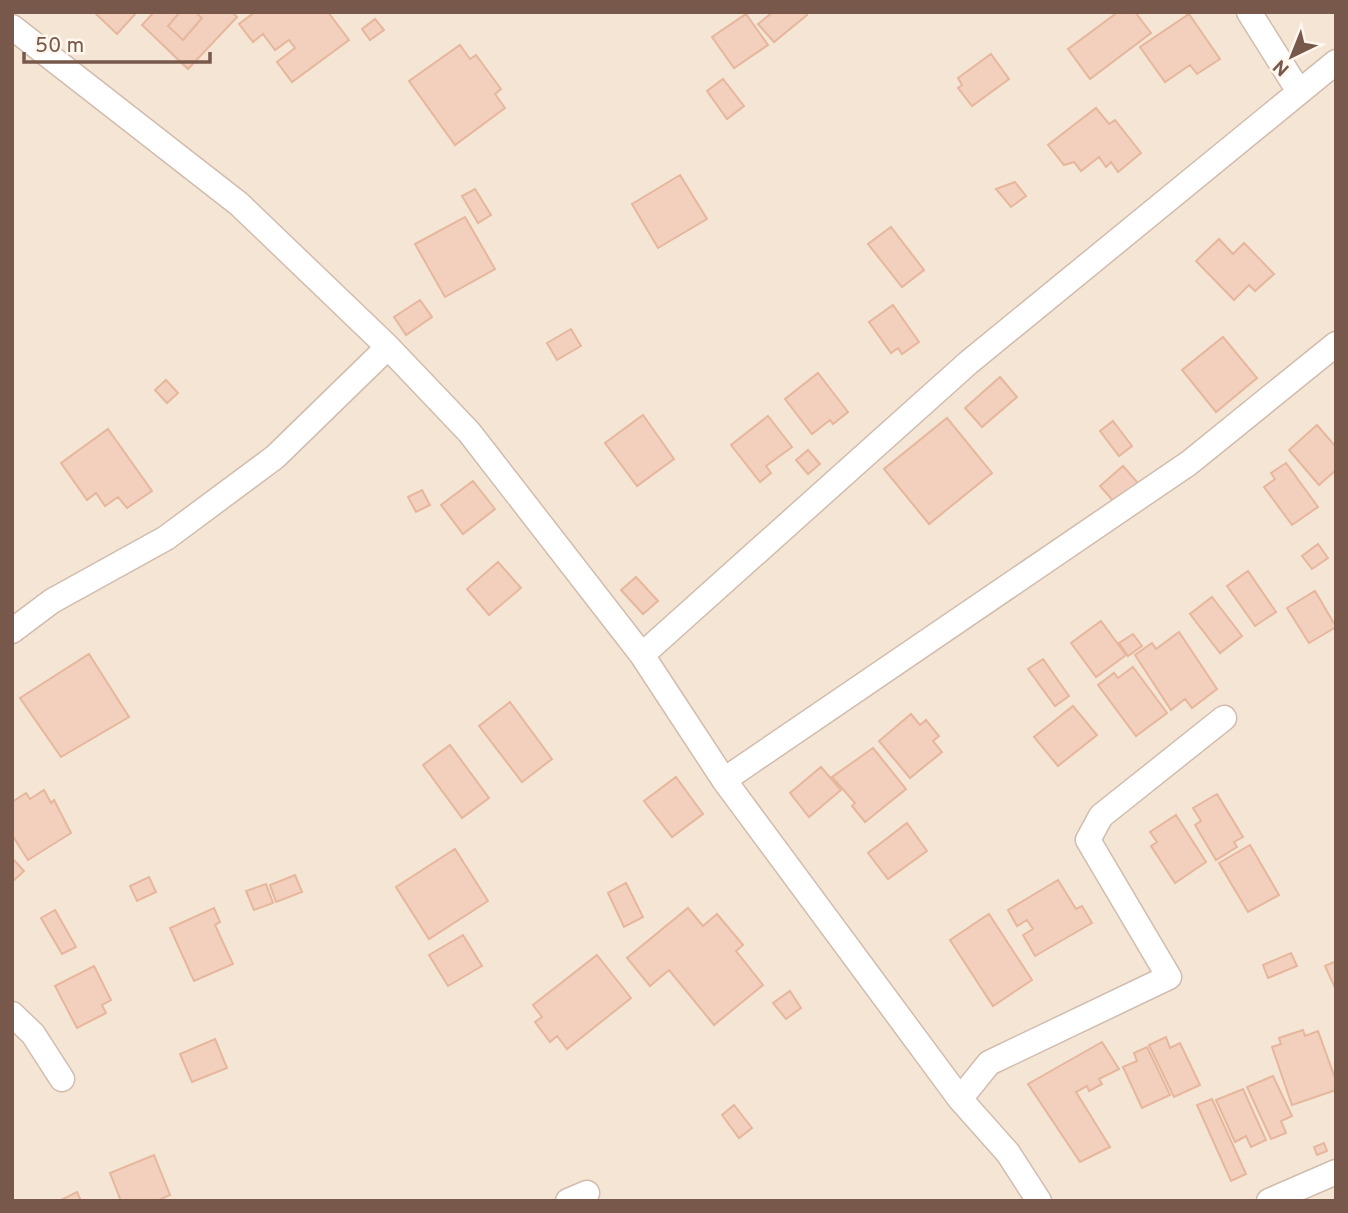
<svg xmlns="http://www.w3.org/2000/svg" width="1348" height="1213" font-family="Overpass,sans-serif">
<style>
.residential{fill:#f4e5d4}
.building{fill:#f3d0bd;stroke:#e6b69d;stroke-width:2}
.lines{fill:none;stroke-linecap:round;stroke-linejoin:round}
.street-casing{stroke:#d1bcae;stroke-width:27}
.street{stroke:#fff;stroke-width:24}
</style>
<rect width="100%" height="100%" fill="#fdf3e6"/>
<!-- residential -->
<path class="residential" d="M 12,12 L 1336,12 L 1336,1201 L 12,1201 Z"/>
<!-- building -->
<path class="building" d="M 94,12 L 137,12 L 117,34 Z
M 154,12 L 180,12 L 168,26 L 183,40 L 202,18 L 195,12 L 232,12 L 237,17 L 188,69 L 142,25 Z
M 180,12 L 195,12 L 202,18 L 183,40 L 168,26 Z
M 255,12 L 328,12 L 349,40 L 292,82 L 277,62 L 295,48 L 289,40 L 275,50 L 263,34 L 253,42 L 239,24 Z
M 773,12 L 805,12 L 807,15 L 774,42 L 758,24 Z
M 1118,12 L 1135,12 L 1151,33 L 1090,79 L 1068,49 Z
M 746,14 L 768,45 L 734,68 L 712,37 Z
M 1189,14 L 1220,59 L 1197,74 L 1190,65 L 1165,82 L 1140,47 Z
M 375,19 L 384,30 L 370,40 L 362,29 Z
M 460,45 L 470,59 L 476,55 L 501,89 L 495,94 L 505,108 L 455,145 L 409,81 Z
M 991,54 L 1009,79 L 972,106 L 958,88 L 962,85 L 958,78 Z
M 723,79 L 744,106 L 727,119 L 707,91 Z
M 1096,108 L 1109,124 L 1115,120 L 1141,153 L 1118,172 L 1111,162 L 1106,167 L 1099,157 L 1081,171 L 1074,162 L 1064,165 L 1048,145 Z
M 680,175 L 707,219 L 658,248 L 632,204 Z
M 1015,182 L 1026,196 L 1011,207 L 996,189 Z
M 475,189 L 491,215 L 478,223 L 462,196 Z
M 465,217 L 495,269 L 445,297 L 415,244 Z
M 891,227 L 924,270 L 902,287 L 868,244 Z
M 1219,239 L 1233,254 L 1244,243 L 1274,274 L 1255,291 L 1249,285 L 1234,300 L 1196,261 Z
M 420,300 L 432,317 L 406,335 L 394,317 Z
M 893,305 L 919,342 L 902,354 L 898,348 L 891,353 L 869,322 Z
M 571,329 L 581,346 L 557,360 L 547,343 Z
M 1223,337 L 1257,378 L 1216,412 L 1182,370 Z
M 818,373 L 848,412 L 833,424 L 830,420 L 812,434 L 785,399 Z
M 1000,377 L 1017,397 L 982,427 L 965,408 Z
M 166,380 L 178,393 L 167,403 L 155,390 Z
M 643,415 L 674,459 L 637,486 L 605,443 Z
M 768,416 L 792,447 L 766,466 L 771,473 L 760,482 L 731,445 Z
M 947,418 L 992,473 L 929,524 L 884,469 Z
M 1113,421 L 1132,446 L 1119,456 L 1100,431 Z
M 1317,425 L 1336,447 L 1336,470 L 1319,485 L 1289,450 Z
M 108,429 L 152,491 L 127,508 L 118,497 L 105,506 L 96,493 L 87,500 L 61,463 Z
M 808,450 L 820,464 L 808,474 L 796,460 Z
M 1286,463 L 1318,507 L 1292,525 L 1264,487 L 1275,479 L 1271,473 Z
M 1123,466 L 1138,483 L 1114,502 L 1100,486 Z
M 473,481 L 495,509 L 463,534 L 441,505 Z
M 422,490 L 430,505 L 416,512 L 408,497 Z
M 1318,544 L 1328,558 L 1312,569 L 1302,556 Z
M 498,562 L 521,588 L 489,615 L 467,589 Z
M 1248,571 L 1276,612 L 1255,626 L 1227,586 Z
M 636,577 L 658,601 L 643,614 L 621,590 Z
M 1315,591 L 1336,627 L 1309,643 L 1287,608 Z
M 1212,597 L 1242,636 L 1220,653 L 1190,614 Z
M 1101,621 L 1126,655 L 1096,677 L 1071,643 Z
M 1179,632 L 1217,689 L 1192,708 L 1185,699 L 1171,710 L 1135,655 L 1152,643 L 1156,649 Z
M 1133,634 L 1142,646 L 1128,656 L 1119,643 Z
M 89,654 L 129,717 L 61,757 L 20,698 Z
M 1043,659 L 1069,696 L 1055,706 L 1028,669 Z
M 1133,667 L 1167,713 L 1136,736 L 1098,685 L 1114,673 L 1118,678 Z
M 510,702 L 552,759 L 522,782 L 479,726 Z
M 1073,706 L 1097,735 L 1058,766 L 1034,737 Z
M 911,714 L 920,725 L 926,720 L 939,736 L 933,741 L 942,752 L 910,778 L 879,741 Z
M 450,745 L 489,798 L 462,818 L 423,765 Z
M 873,748 L 906,789 L 865,822 L 852,806 L 855,803 L 832,777 Z
M 821,767 L 841,790 L 809,817 L 790,793 Z
M 676,777 L 703,814 L 672,837 L 644,801 Z
M 44,790 L 51,803 L 54,800 L 71,833 L 28,860 L 12,835 L 12,802 L 26,793 L 30,799 Z
M 1217,794 L 1243,837 L 1234,842 L 1237,847 L 1216,860 L 1195,825 L 1201,821 L 1193,808 Z
M 1176,815 L 1206,862 L 1175,883 L 1151,846 L 1157,842 L 1150,832 Z
M 907,823 L 927,851 L 888,879 L 868,853 Z
M 1250,845 L 1279,895 L 1248,912 L 1219,863 Z
M 455,849 L 488,901 L 429,939 L 396,887 Z
M 12,858 L 24,871 L 12,882 Z
M 295,875 L 302,892 L 276,902 L 270,885 Z
M 149,877 L 156,892 L 137,901 L 130,886 Z
M 1058,880 L 1076,909 L 1082,906 L 1092,923 L 1035,956 L 1023,935 L 1033,929 L 1027,920 L 1017,926 L 1008,910 Z
M 626,883 L 643,917 L 624,927 L 608,893 Z
M 266,884 L 273,903 L 254,910 L 246,891 Z
M 214,908 L 220,922 L 215,925 L 233,964 L 194,981 L 170,928 Z
M 688,908 L 703,926 L 717,914 L 743,945 L 736,951 L 763,985 L 714,1025 L 669,970 L 650,986 L 627,958 Z
M 55,910 L 76,947 L 62,954 L 41,918 Z
M 989,914 L 1032,980 L 993,1006 L 950,940 Z
M 463,935 L 482,966 L 448,986 L 429,955 Z
M 1291,953 L 1297,966 L 1268,978 L 1263,965 Z
M 597,955 L 631,998 L 567,1049 L 557,1036 L 550,1042 L 535,1022 L 542,1017 L 533,1005 Z
M 1336,961 L 1336,990 L 1325,966 Z
M 94,966 L 111,1000 L 102,1005 L 106,1013 L 77,1028 L 55,986 Z
M 790,991 L 801,1008 L 786,1019 L 773,1003 Z
M 1303,1030 L 1305,1036 L 1318,1031 L 1336,1081 L 1336,1090 L 1292,1105 L 1272,1047 L 1281,1044 L 1279,1038 Z
M 1166,1037 L 1170,1048 L 1180,1043 L 1200,1085 L 1174,1097 L 1149,1045 Z
M 215,1039 L 227,1068 L 192,1082 L 180,1054 Z
M 1102,1042 L 1119,1069 L 1099,1079 L 1102,1084 L 1089,1091 L 1087,1086 L 1076,1092 L 1110,1147 L 1080,1162 L 1028,1084 Z
M 1147,1047 L 1170,1095 L 1142,1108 L 1123,1067 L 1137,1061 L 1134,1053 Z
M 1273,1076 L 1292,1116 L 1281,1121 L 1286,1133 L 1271,1139 L 1247,1087 Z
M 1243,1089 L 1266,1140 L 1251,1147 L 1246,1136 L 1235,1142 L 1216,1100 Z
M 1212,1099 L 1246,1174 L 1231,1181 L 1197,1105 Z
M 734,1105 L 752,1128 L 739,1138 L 722,1115 Z
M 1324,1143 L 1327,1151 L 1317,1155 L 1314,1147 Z
M 154,1155 L 170,1195 L 157,1201 L 121,1201 L 110,1173 Z
M 77,1192 L 81,1201 L 59,1201 Z"/>
<g class="lines">
<!-- street casing -->
<g class="street-casing">
<path id="street" d="M 1249,12 L 1298,90
M 12,27 L 239,204 L 388,347 L 469,432 L 642,655 L 724,780 L 960,1099 L 1008,1153 L 1039,1201
M 12,631 L 52,601 L 166,538 L 275,457 L 388,347
M 642,655 L 968,363 L 1336,62
M 724,780 L 1189,463 L 1336,344
M 12,1014 L 33,1034 L 62,1079
M 960,1099 L 989,1063 L 1169,977 L 1088,840 L 1101,816 L 1224,718
M 568,1201 L 587,1193
M 1269,1201 L 1336,1172"/>
</g>
<!-- street -->
<use href="#street" class="street"/>
</g>
<!-- border -->
<rect width="1348" height="1213" fill="none" stroke="#77584a" stroke-width="28"/>
<!-- north arrow -->
<g transform="translate(1292 56) rotate(223)" stroke="#fff7ed" stroke-width="5" paint-order="stroke">
<path d="M0-5L12 26L0 18L-12 26Z" fill="#77584a"/>
<text y="-10" font-size="19" font-weight="bold" text-anchor="middle" fill="#77584a">N</text>
</g>
<!-- scale -->
<path d="M24 52v10h186v-10" fill="none" stroke="#77584a" stroke-width="3.5"/>
<text x="35" y="52" font-size="21" fill="#77584a" stroke="#fff7ed" stroke-width="5" paint-order="stroke">50 m</text>
</svg>
